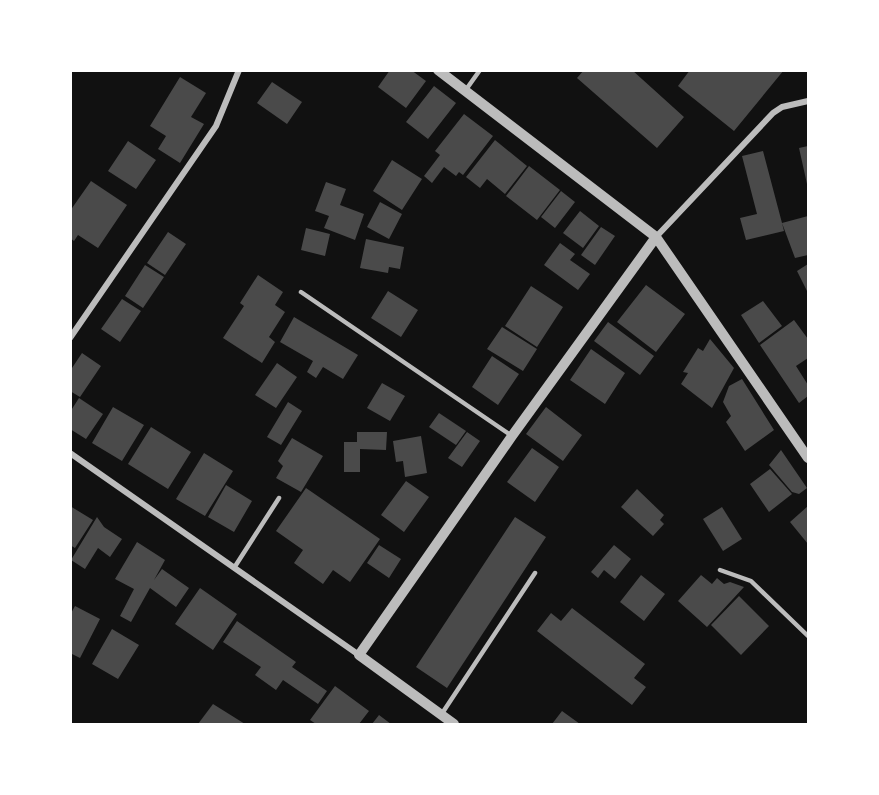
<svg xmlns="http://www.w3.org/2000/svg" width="879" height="795" font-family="'DejaVu Sans',sans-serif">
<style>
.building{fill:#4a4a4a}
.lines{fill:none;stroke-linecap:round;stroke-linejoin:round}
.service{stroke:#bcbcbc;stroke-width:4.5}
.minor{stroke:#bcbcbc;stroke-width:6}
.tertiary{stroke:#bcbcbc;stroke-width:10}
</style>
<rect width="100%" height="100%" fill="#111"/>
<!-- building -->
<path class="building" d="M 390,70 L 411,70 L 426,81 L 406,108 L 378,87 Z
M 584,70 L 632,70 L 684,117 L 657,148 L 577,78 Z
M 690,70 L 784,70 L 734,131 L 678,86 Z
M 180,77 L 206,93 L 191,117 L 204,124 L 180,163 L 158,149 L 166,136 L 150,126 Z
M 272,82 L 302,102 L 287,124 L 257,103 Z
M 434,86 L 456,103 L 428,139 L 406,122 Z
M 464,114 L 493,136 L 463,175 L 459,172 L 456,176 L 444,167 L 432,183 L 424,176 L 440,155 L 435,151 Z
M 495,140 L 527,166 L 505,194 L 487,179 L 480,188 L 466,177 Z
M 128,141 L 156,160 L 136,189 L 108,171 Z
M 808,146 L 808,183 L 807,184 L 799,148 Z
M 763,151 L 782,223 L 808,216 L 808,255 L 795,258 L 782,223 L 784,231 L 746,240 L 740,218 L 757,214 L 742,156 Z
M 392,160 L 422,179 L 402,210 L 373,191 Z
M 529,166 L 560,190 L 537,220 L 506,196 Z
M 91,181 L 127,205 L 98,248 L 78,235 L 74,241 L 70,238 L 70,211 Z
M 326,182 L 346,189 L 340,205 L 364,214 L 355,240 L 324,228 L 329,216 L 315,211 Z
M 561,191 L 575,202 L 555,228 L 541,217 Z
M 380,202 L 402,214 L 389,239 L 367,227 Z
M 580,211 L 599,226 L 583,248 L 563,233 Z
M 601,227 L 615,236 L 595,265 L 581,255 Z
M 306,228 L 330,234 L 325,256 L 301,250 Z
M 168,232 L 186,244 L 165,275 L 147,263 Z
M 366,239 L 404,247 L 400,269 L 389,267 L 388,273 L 360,268 Z
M 560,243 L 575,254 L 570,260 L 590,274 L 578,290 L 544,265 Z
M 808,264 L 808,293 L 797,271 Z
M 145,265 L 164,277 L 143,308 L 125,296 Z
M 258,275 L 283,292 L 275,305 L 285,312 L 269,337 L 275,342 L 262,363 L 223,338 L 244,306 L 240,303 Z
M 646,285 L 685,314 L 656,352 L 617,322 Z
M 531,286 L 563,307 L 537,347 L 505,326 Z
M 388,291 L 418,310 L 401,337 L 371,318 Z
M 122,299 L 141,311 L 120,342 L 101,329 Z
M 763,301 L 782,326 L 759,343 L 741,315 Z
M 294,317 L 358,355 L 343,379 L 323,367 L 316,378 L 307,372 L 313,361 L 280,342 Z
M 794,320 L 808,339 L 808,358 L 796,366 L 808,385 L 808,396 L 799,403 L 760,345 Z
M 608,322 L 654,356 L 640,375 L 594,341 Z
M 502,327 L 537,349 L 523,371 L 487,349 Z
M 710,339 L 734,368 L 712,408 L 681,384 L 688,373 L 683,372 L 698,348 L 703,351 Z
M 591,349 L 625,373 L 605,404 L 570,380 Z
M 82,353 L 101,366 L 80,397 L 70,391 L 70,371 Z
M 492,356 L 519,374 L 498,405 L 472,387 Z
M 277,363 L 297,377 L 276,408 L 255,395 Z
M 742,379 L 774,430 L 745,451 L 726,422 L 731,416 L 723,402 L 729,386 Z
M 382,383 L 405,396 L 390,421 L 367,408 Z
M 79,398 L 103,414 L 86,439 L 70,429 L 70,412 Z
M 288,402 L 302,411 L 281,445 L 267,437 Z
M 113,407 L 144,425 L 122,461 L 92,443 Z
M 546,407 L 582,435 L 563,461 L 526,434 Z
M 439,413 L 466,431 L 456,445 L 429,427 Z
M 151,427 L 191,452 L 168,489 L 128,464 Z
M 357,432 L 387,432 L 386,450 L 360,449 L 360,472 L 344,472 L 344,442 L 357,442 Z
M 467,432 L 480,441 L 462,467 L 448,458 Z
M 421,436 L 427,473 L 405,477 L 403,461 L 396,462 L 393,441 Z
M 292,438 L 323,456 L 301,492 L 276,478 L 283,466 L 278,461 Z
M 532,448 L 559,467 L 535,502 L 507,482 Z
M 781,450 L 807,488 L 799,494 L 792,492 L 769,465 Z
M 204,453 L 233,471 L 205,516 L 176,499 Z
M 770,469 L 792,494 L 769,512 L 750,484 Z
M 406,481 L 429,497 L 404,532 L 381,515 Z
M 226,485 L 252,501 L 234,532 L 208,517 Z
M 306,488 L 380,539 L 350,582 L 333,570 L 323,584 L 294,563 L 303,550 L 276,531 Z
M 637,489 L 664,515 L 660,520 L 664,524 L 653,536 L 621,507 Z
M 70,506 L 93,520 L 75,548 L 70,545 Z
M 808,506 L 808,544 L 790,522 Z
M 722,507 L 742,539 L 723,551 L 703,519 Z
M 97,517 L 104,527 L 122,539 L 110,557 L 98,548 L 85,569 L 71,560 Z
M 515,517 L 546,537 L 447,688 L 416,667 Z
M 137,542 L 165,560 L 154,580 L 162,569 L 189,588 L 176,607 L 150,588 L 131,622 L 120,616 L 134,589 L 115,579 Z
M 379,545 L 401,559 L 389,578 L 367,563 Z
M 614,545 L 631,559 L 615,579 L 604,570 L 598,578 L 591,572 Z
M 641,575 L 665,594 L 644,621 L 620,602 Z
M 701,575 L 712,584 L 717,578 L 724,584 L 730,582 L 744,587 L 707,627 L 678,601 Z
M 200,588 L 237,614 L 213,650 L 175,624 Z
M 739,596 L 769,626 L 741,655 L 711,625 Z
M 75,606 L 100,619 L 80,658 L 70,653 L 70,615 Z
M 572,608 L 645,664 L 634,678 L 646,687 L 632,705 L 537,631 L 551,613 L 561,621 Z
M 237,621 L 296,662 L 292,667 L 327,691 L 318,704 L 283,680 L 276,690 L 255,675 L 261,667 L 223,642 Z
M 112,629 L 139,645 L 118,679 L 92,664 Z
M 335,686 L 369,711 L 359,724 L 316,724 L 310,720 Z
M 213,704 L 245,724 L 198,724 Z
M 562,711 L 580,724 L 552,724 Z
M 379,715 L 391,724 L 372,724 Z"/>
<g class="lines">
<!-- service -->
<path class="service" d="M 465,91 L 480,70
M 301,292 L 512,436
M 234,568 L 279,498
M 720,570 L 751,581 L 808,636
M 441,715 L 535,573"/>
<!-- minor -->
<path class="minor" d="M 656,237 L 773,113 L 782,107 L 808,101
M 70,338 L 216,126 L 239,70
M 70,453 L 359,655"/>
<!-- tertiary -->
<path class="tertiary" d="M 438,70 L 656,237 L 808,458
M 454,724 L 359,655 L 512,436 L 656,237"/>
</g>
<!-- border -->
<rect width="879" height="795" fill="none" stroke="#ffffff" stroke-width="144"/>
</svg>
